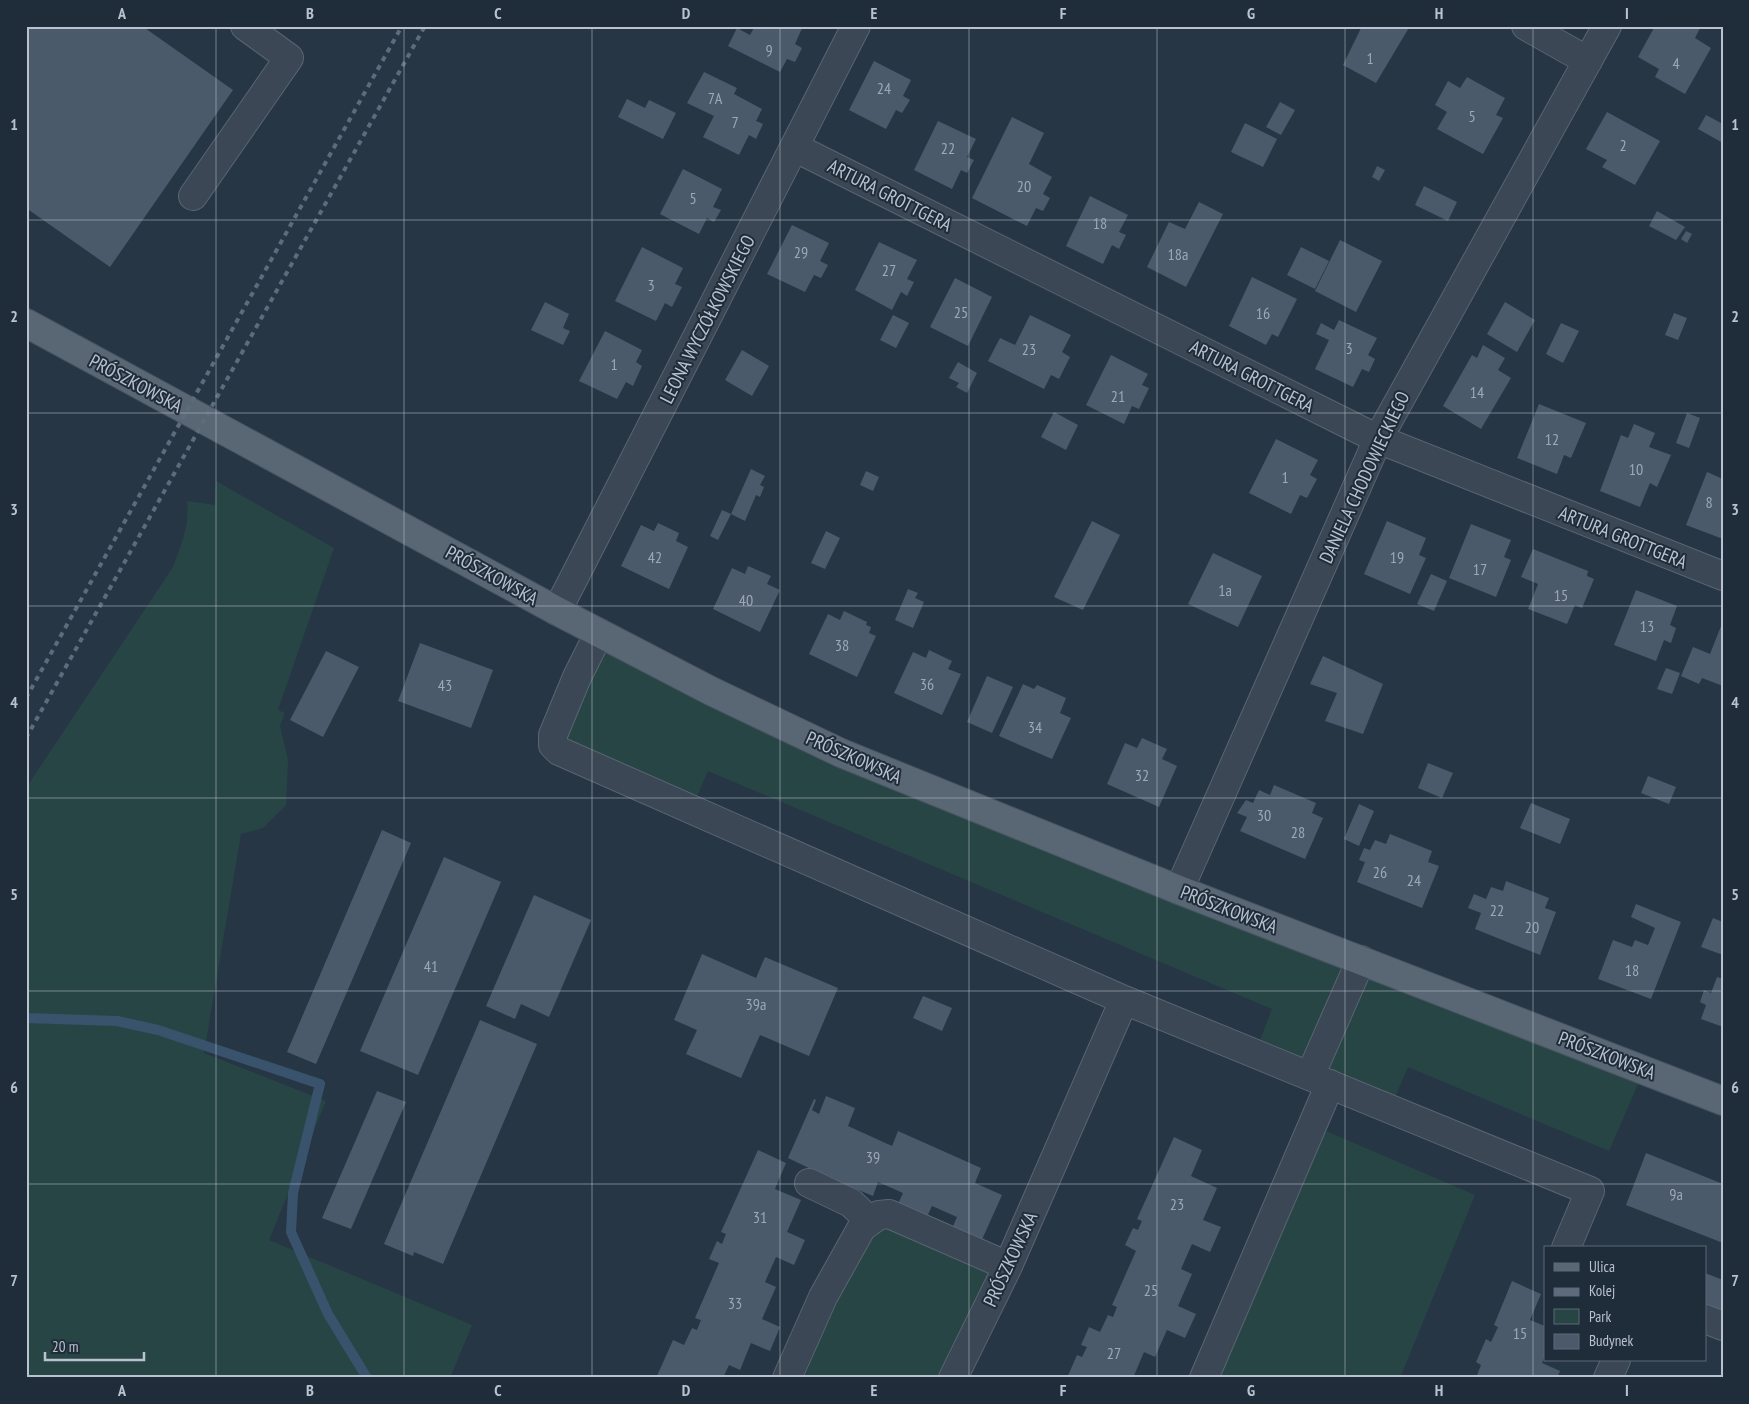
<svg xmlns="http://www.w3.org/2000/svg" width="1749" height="1404" font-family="'PT Sans Narrow',sans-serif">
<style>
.green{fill:#284546}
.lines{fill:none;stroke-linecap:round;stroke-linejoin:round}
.stream{stroke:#39536d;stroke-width:10}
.building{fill:#4a5a6b}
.minor-casing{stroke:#596572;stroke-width:30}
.major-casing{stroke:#475361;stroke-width:30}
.minor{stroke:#3b4755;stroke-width:28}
.major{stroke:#596774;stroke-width:28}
.rail{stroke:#5d6c7c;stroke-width:4;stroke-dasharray:5 5;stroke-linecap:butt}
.grid{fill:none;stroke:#b9c2ce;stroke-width:1;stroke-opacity:0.55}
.labels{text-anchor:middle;stroke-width:4;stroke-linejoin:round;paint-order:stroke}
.number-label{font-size:16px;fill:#9da8b5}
.street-label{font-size:19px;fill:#b9c2ce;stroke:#1f2c3a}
.neatline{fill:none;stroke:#b9c2ce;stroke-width:2}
.grid-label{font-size:16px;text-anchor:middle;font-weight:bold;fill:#b9c2ce}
</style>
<rect width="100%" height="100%" fill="#263645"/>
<!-- green -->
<path class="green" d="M 216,481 L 334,548 L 278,710 L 285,713 L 280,726 L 288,760 L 286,805 L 263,828 L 241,834 L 204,1053 L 326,1101 L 269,1240 L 472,1325 L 450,1378 L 26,1378 L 26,788 L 173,567 C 181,545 190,525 187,501 L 215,505 Z
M 599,633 L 711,691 L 1644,1070 L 1609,1151 L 1408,1067 L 1390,1109 L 1255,1053 L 1272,1009 L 708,771 L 691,810 L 559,751 Z
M 1312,1125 L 1475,1195 L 1400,1378 L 1204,1378 Z
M 869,1220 L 1008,1266 L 953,1378 L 804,1378 L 862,1227 Z"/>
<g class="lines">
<!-- stream -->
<path class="stream" d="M 26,1018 L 117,1021 L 158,1030 L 320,1084 L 293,1193 L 291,1232 L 328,1314 L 367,1378"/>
</g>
<!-- building -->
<path class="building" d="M 26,26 L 142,26 L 233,90 L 110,267 L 26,208 Z
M 755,26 L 803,26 L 795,44 L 802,48 L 795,62 L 787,59 L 780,72 L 728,46 L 737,28 L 750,35 Z
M 1362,26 L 1410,26 L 1376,83 L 1343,65 Z
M 1655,26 L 1701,26 L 1695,38 L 1711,48 L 1685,94 L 1655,77 L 1659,69 L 1638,57 Z
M 874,61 L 911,80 L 903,96 L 910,100 L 902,113 L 896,110 L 886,129 L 849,110 Z
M 704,72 L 737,88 L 734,94 L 762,109 L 756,121 L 763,124 L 756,139 L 749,135 L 739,155 L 703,137 L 714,116 L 687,103 Z
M 1467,77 L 1505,98 L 1496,115 L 1503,118 L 1483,154 L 1437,129 L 1447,112 L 1435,105 L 1448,81 L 1460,88 Z
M 627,99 L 645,108 L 649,100 L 676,113 L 663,139 L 618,117 Z
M 1280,102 L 1295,110 L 1281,135 L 1266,127 Z
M 1607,112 L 1660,141 L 1635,185 L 1602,167 L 1607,160 L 1586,149 Z
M 1706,115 L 1723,124 L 1723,143 L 1698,129 Z
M 1012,117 L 1044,133 L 1029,164 L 1052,177 L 1043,194 L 1050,198 L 1043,211 L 1036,208 L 1027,226 L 972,198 Z
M 938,121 L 976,139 L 967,157 L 974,160 L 967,173 L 961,170 L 952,189 L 914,170 Z
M 1245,123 L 1277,139 L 1263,167 L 1231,152 Z
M 1377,166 L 1385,170 L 1379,181 L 1372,177 Z
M 683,169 L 722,189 L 713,207 L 721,210 L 714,222 L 707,218 L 699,234 L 660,214 Z
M 1424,186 L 1457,202 L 1448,221 L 1415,205 Z
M 1090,196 L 1128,215 L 1119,232 L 1126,235 L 1119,249 L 1112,245 L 1103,264 L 1066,246 Z
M 1199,202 L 1223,214 L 1186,287 L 1147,267 L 1169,222 L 1185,229 Z
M 1657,211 L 1685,227 L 1676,240 L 1649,226 Z
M 792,225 L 829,243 L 820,261 L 828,265 L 821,278 L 814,275 L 805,292 L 767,274 Z
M 1686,231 L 1692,234 L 1687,243 L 1681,239 Z
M 1340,240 L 1382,261 L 1356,312 L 1315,291 Z
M 879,242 L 917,260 L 907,279 L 914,282 L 907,296 L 901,292 L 892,310 L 855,290 Z
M 642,247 L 683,268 L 675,284 L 682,287 L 672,307 L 665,303 L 656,321 L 615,301 Z
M 1301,247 L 1329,261 L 1315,289 L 1287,275 Z
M 1252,277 L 1297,299 L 1278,337 L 1272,334 L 1266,345 L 1229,326 Z
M 955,278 L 992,297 L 968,346 L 930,327 Z
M 545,302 L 569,314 L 563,328 L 570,331 L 563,345 L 531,330 Z
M 1505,302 L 1535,320 L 1517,352 L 1487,334 Z
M 1674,313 L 1687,318 L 1678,340 L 1665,335 Z
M 893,315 L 909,323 L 896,348 L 880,340 Z
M 1030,315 L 1071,335 L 1062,352 L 1070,357 L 1059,379 L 1051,375 L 1044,389 L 988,361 L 1000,338 L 1015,345 Z
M 1339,320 L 1377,338 L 1368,355 L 1375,359 L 1369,372 L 1362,369 L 1353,387 L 1315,369 L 1329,340 L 1316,334 L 1321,323 L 1334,330 Z
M 1561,323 L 1579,331 L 1563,363 L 1546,354 Z
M 605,331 L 642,350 L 636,362 L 642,366 L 633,386 L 626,382 L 617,399 L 579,381 Z
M 1483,345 L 1505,358 L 1498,370 L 1511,378 L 1481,429 L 1443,406 L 1472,355 L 1477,358 Z
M 742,350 L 769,366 L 752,396 L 725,380 Z
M 1111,355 L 1148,374 L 1142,385 L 1149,388 L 1139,409 L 1132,406 L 1124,424 L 1086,405 Z
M 958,362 L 977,373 L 967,393 L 956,387 L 959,383 L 949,378 Z
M 1539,404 L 1586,423 L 1571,458 L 1564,455 L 1557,474 L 1517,458 Z
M 1054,412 L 1078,425 L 1066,450 L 1041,437 Z
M 1687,413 L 1700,418 L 1689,448 L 1676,443 Z
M 1634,424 L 1655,433 L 1649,447 L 1671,455 L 1657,487 L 1650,483 L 1640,507 L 1600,491 L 1621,435 L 1628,438 Z
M 1276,439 L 1318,460 L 1310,475 L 1317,479 L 1307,498 L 1300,495 L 1291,514 L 1249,493 Z
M 751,469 L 765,476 L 760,485 L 764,487 L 760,497 L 756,495 L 745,521 L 731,514 Z
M 866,471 L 879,477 L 873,491 L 860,485 Z
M 1707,472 L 1723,479 L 1723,539 L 1686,525 Z
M 722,510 L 731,514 L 718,540 L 710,536 Z
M 1092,521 L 1120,535 L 1083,610 L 1054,597 Z
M 1387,521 L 1426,538 L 1419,555 L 1426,558 L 1410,594 L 1364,574 Z
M 658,523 L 679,533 L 676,541 L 688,547 L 669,589 L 621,566 L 641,525 L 654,531 Z
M 1471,524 L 1511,540 L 1504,557 L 1511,560 L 1496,597 L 1449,578 Z
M 826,531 L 840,538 L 825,569 L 811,563 Z
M 1533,549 L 1588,571 L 1587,576 L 1594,579 L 1582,608 L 1575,605 L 1567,624 L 1528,609 L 1538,584 L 1521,577 Z
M 1213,553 L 1262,576 L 1238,627 L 1188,604 Z
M 748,566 L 771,576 L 767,584 L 780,590 L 760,632 L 713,609 L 732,568 L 745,574 Z
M 1431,574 L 1447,581 L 1434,611 L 1417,604 Z
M 908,589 L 918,593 L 915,598 L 924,602 L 913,628 L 895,620 Z
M 1636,590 L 1677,606 L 1670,625 L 1676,628 L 1671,643 L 1664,640 L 1656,661 L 1614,645 Z
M 844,611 L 867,622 L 866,625 L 871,627 L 869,633 L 876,636 L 857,677 L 809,654 L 828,614 L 840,620 Z
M 1723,621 L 1723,686 L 1702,678 L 1699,684 L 1681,676 L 1693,647 L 1710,654 Z
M 420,643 L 493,670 L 471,728 L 398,701 Z
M 929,650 L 952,661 L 948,669 L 961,674 L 942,715 L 894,693 L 913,652 L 926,658 Z
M 326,651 L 359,667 L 323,737 L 290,720 Z
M 1323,656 L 1383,684 L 1363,734 L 1325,721 L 1337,693 L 1310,684 Z
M 1666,668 L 1680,673 L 1672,694 L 1657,689 Z
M 987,676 L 1013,687 L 992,733 L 967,722 Z
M 1023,684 L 1034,689 L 1037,685 L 1066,698 L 1060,713 L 1071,718 L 1052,759 L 999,736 Z
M 1142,738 L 1167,749 L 1162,759 L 1177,766 L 1159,807 L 1107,784 L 1125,743 L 1137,748 Z
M 1428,763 L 1453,773 L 1442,798 L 1418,788 Z
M 1648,776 L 1676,787 L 1669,804 L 1641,793 Z
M 1274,785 L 1316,803 L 1312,813 L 1323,818 L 1305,859 L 1240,831 L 1247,817 L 1237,813 L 1246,800 L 1253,803 L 1259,790 L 1270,795 Z
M 1531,803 L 1570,819 L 1560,844 L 1520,828 Z
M 1359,804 L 1374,811 L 1359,846 L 1344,839 Z
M 382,830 L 411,843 L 316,1064 L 287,1052 Z
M 1390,834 L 1432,851 L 1428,862 L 1439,866 L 1422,908 L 1357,882 L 1365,862 L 1359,860 L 1364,848 L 1370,850 L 1375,840 L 1386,844 Z
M 444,857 L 501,882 L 418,1075 L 360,1051 Z
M 1506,881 L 1549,898 L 1545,908 L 1556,912 L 1540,955 L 1475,929 L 1481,913 L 1468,908 L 1474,894 L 1486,899 L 1491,887 L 1503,891 Z
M 534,895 L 591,920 L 549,1017 L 521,1004 L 515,1019 L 486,1006 Z
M 1636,904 L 1681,922 L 1651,999 L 1598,979 L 1613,940 L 1632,947 L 1635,940 L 1648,945 L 1655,928 L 1631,917 Z
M 1713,918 L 1723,922 L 1723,955 L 1701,947 Z
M 702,954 L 756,978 L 765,957 L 838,988 L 809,1056 L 760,1035 L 741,1078 L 686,1054 L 697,1030 L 674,1020 Z
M 1717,977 L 1723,979 L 1723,1027 L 1701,1019 L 1706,1005 L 1700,1002 L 1704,990 L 1711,993 Z
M 923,996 L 952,1008 L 942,1031 L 913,1018 Z
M 480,1020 L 537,1044 L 443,1264 L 414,1252 L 413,1256 L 384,1244 Z
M 377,1091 L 406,1102 L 351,1229 L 322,1218 Z
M 826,1096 L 855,1108 L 848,1126 L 892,1146 L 898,1131 L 981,1168 L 975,1183 L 1002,1195 L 980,1244 L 951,1231 L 957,1217 L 932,1206 L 926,1219 L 897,1206 L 903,1193 L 878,1182 L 873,1196 L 844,1184 L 843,1188 L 813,1175 L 815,1171 L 788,1158 L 814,1099 L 816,1100 L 812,1110 L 819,1114 Z
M 1174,1137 L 1202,1150 L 1191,1176 L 1217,1188 L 1203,1220 L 1221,1227 L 1210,1252 L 1192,1244 L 1181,1269 L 1192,1274 L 1178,1306 L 1196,1314 L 1185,1338 L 1167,1330 L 1155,1357 L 1144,1352 L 1133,1378 L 1067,1378 L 1077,1355 L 1082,1357 L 1087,1347 L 1081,1345 L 1089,1327 L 1100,1332 L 1108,1315 L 1113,1317 L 1117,1307 L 1112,1305 L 1136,1251 L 1125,1245 L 1133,1228 L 1138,1230 L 1142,1221 L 1137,1219 Z
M 758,1150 L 786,1163 L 775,1189 L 801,1200 L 787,1232 L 805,1240 L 794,1265 L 776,1257 L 765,1282 L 776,1287 L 762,1319 L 780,1327 L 770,1351 L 751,1343 L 740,1370 L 729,1365 L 723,1378 L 656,1378 L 673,1340 L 684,1345 L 692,1328 L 697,1330 L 701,1320 L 695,1318 L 719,1263 L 709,1259 L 717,1241 L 722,1244 L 726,1234 L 721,1232 Z
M 1646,1153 L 1723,1184 L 1723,1243 L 1626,1205 Z
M 1705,1273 L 1723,1280 L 1723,1311 L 1705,1304 Z
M 1512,1281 L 1541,1294 L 1530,1320 L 1545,1326 L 1545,1355 L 1542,1363 L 1560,1371 L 1557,1378 L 1476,1378 L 1481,1365 L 1476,1362 L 1486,1339 L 1491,1342 L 1498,1327 L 1494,1325 Z"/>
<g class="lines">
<!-- minor casing -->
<g class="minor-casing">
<path id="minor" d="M 1526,26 L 1588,61
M 794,147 L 1378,439 L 1723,576
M 193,196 L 289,58 L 245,26
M 557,611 L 856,26
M 599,633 L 577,677 L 553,735 L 553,745 L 559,751 L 1124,1000 L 1590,1191 L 1566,1248
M 1179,890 L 1378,439 L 1607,26
M 1310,1076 L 1361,960
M 809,1183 L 851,1203 L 869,1220
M 1705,1319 L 1723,1326
M 787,1378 L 823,1297 L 862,1227 L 879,1215 L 889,1214 L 1008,1266
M 953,1378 L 1008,1266 L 1124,1000
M 1204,1378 L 1330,1084
M 1608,1378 L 1616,1360"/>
</g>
<!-- major casing -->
<g class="major-casing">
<path id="major" d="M 26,323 L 557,611 L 711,691 L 841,753 L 1179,890 L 1723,1101"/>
</g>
<!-- minor -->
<use href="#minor" class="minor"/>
<!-- major -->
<use href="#major" class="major"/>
<!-- rail -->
<path class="rail" d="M 26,698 L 402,26
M 26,738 L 425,26"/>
</g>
<!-- grid -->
<path class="grid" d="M 216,26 L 216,1378M 404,26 L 404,1378M 592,26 L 592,1378M 780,26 L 780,1378M 969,26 L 969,1378M 1157,26 L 1157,1378M 1345,26 L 1345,1378M 1533,26 L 1533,1378M 26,220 L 1723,220M 26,413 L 1723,413M 26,606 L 1723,606M 26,798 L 1723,798M 26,991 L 1723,991M 26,1184 L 1723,1184"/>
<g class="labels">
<!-- number labels -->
<g class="number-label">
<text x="769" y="56">9</text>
<text x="1370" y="64">1</text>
<text x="1676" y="69">4</text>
<text x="884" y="94">24</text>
<text x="715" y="104">7A</text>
<text x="1472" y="122">5</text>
<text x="735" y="128">7</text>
<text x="1623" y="151">2</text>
<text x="948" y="154">22</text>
<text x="1024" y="192">20</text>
<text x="693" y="204">5</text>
<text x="1100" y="229">18</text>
<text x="801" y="258">29</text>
<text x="1178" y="260">18a</text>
<text x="889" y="276">27</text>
<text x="651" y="291">3</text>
<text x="961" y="318">25</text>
<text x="1263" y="319">16</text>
<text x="1349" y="354">3</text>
<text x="1029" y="355">23</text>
<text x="614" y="370">1</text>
<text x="1477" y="398">14</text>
<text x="1118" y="402">21</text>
<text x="1552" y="445">12</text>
<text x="1636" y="475">10</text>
<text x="1285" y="483">1</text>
<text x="1709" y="508">8</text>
<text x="655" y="563">42</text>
<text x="1397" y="563">19</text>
<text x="1480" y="575">17</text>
<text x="1225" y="596">1a</text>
<text x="1561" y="601">15</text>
<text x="746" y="606">40</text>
<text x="1647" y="632">13</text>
<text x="842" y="651">38</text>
<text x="927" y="690">36</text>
<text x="445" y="691">43</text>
<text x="1035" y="733">34</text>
<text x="1142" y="781">32</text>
<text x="1264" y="821">30</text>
<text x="1298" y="838">28</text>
<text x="1380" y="878">26</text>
<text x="1414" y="886">24</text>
<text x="1497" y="916">22</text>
<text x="1532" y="933">20</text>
<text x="431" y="972">41</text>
<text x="1632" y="976">18</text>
<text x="756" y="1010">39a</text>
<text x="873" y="1163">39</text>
<text x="1676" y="1200">9a</text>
<text x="1177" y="1210">23</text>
<text x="760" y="1223">31</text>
<text x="1151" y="1296">25</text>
<text x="735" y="1309">33</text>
<text x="1520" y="1339">15</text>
<text x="1114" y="1359">27</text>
</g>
<!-- street labels -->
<g class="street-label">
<text transform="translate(890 195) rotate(27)" y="7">ARTURA GROTTGERA</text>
<text transform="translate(707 319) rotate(-63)" y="7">LEONA WYCZÓŁKOWSKIEGO</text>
<text transform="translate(1252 376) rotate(27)" y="7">ARTURA GROTTGERA</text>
<text transform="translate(136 383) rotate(28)" y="7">PRÓSZKOWSKA</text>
<text transform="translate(1364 477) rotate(-65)" y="7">DANIELA CHODOWIECKIEGO</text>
<text transform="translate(1623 537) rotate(22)" y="7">ARTURA GROTTGERA</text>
<text transform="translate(492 575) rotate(29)" y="7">PRÓSZKOWSKA</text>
<text transform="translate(854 757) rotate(24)" y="7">PRÓSZKOWSKA</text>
<text transform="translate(1229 909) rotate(21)" y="7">PRÓSZKOWSKA</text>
<text transform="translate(1607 1055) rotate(21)" y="7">PRÓSZKOWSKA</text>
<text transform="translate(1010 1259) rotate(-65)" y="7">PRÓSZKOWSKA</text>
</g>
</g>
<!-- border -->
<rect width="1749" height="1404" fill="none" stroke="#1f2c3a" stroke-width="55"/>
<!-- legend -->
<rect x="1544" y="1246" width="162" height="115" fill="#1f2c3a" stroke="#5d6875"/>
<rect x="1554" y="1263" width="25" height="8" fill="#596774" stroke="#5d6875"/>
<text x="1589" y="1272" font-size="15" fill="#b9c2ce">Ulica</text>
<rect x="1554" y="1288" width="25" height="8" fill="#5d6c7c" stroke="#5d6875"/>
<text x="1589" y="1296" font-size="15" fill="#b9c2ce">Kolej</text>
<rect x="1554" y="1309" width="25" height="15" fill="#284546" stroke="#5d6875"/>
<text x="1589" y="1322" font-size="15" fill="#b9c2ce">Park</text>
<rect x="1554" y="1334" width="25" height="15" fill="#4a5a6b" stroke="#5d6875"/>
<text x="1589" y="1346" font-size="15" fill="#b9c2ce">Budynek</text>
<!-- scale -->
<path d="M45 1352v8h99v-8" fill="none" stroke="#b9c2ce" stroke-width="2.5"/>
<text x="52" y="1352" font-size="15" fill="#b9c2ce" stroke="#1f2c3a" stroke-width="4" paint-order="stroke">20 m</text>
<rect x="28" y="28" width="1694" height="1348" class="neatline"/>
<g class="grid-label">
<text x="122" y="19">A</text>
<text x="310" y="19">B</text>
<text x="498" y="19">C</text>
<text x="686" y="19">D</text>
<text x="874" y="19">E</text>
<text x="1063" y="19">F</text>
<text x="1251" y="19">G</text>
<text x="1439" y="19">H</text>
<text x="1627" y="19">I</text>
<text x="14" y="130">1</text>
<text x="1735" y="130">1</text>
<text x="14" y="322">2</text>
<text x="1735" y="322">2</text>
<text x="14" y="515">3</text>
<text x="1735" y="515">3</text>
<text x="14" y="708">4</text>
<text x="1735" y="708">4</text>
<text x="14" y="900">5</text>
<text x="1735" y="900">5</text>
<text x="14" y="1093">6</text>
<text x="1735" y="1093">6</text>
<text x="14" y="1286">7</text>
<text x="1735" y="1286">7</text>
<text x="122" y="1396">A</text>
<text x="310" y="1396">B</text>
<text x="498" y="1396">C</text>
<text x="686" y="1396">D</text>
<text x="874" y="1396">E</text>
<text x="1063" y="1396">F</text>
<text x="1251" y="1396">G</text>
<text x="1439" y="1396">H</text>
<text x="1627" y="1396">I</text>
</g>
</svg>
